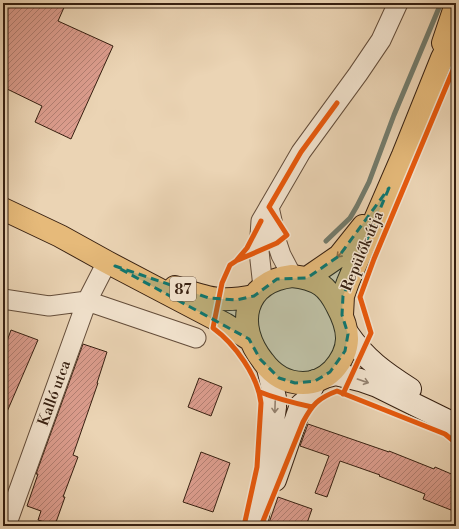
<svg xmlns="http://www.w3.org/2000/svg" width="459" height="529" font-family="'Libre Bodoni',serif">
<style>
.lines{fill:none;stroke-linecap:round;stroke-linejoin:round}
.stream{stroke:#727b6c;stroke-width:5}
.building{fill:url(#building-hatch);stroke:#372011}
.street-casing{stroke:#644d3a;stroke-width:21}
.secondary-casing{stroke:#372011;stroke-width:24}
.primary-casing{stroke:#372011;stroke-width:24}
.street{stroke:#f2e3ce;stroke-width:19}
.secondary{stroke:#f2e3ce;stroke-width:22}
.primary{stroke:#e6ba7a;stroke-width:22}
.cycleway-casing{stroke:#f2e3ce;stroke-width:8}
.cycleway{stroke:#e8590c;stroke-width:5}
.oneway{stroke:#8e6d46}
.oneway2{stroke:#948270}
.marked{fill:#0f766e;fill-opacity:0.2;stroke:#0f766e;stroke-width:3;stroke-dasharray:8 5;stroke-linejoin:round}
.labels{text-anchor:middle;stroke-width:3;stroke-linejoin:round;paint-order:stroke}
.shield{fill:#f2e3ce;stroke:#6f5a4a;stroke-width:1}
.shield-label{font-size:14px;font-weight:bold;fill:#372011}
.street-label{font-size:15px;fill:#372011;stroke:#f2e3ce}
</style>
<defs>
<pattern id="building-hatch" width="6" height="6" patternUnits="userSpaceOnUse"><rect width="6" height="6" fill="#dc9d8e"/><path d="M-1 1l2-2M0 6l6-6M5 7l2-2" fill="none" stroke="#b38073"/></pattern>
</defs>
<rect width="100%" height="100%" fill="#ebd4b4"/>
<filter id="stains"><feTurbulence type="fractalNoise" baseFrequency=".005" numOctaves="4"/><feColorMatrix values="0 0 0 0 .2 0 0 0 0 .09 0 0 0 0 .02 0 0 0 .5 -.17"/></filter>
<radialGradient id="worn" r=".72"><stop offset=".6" stop-color="#630" stop-opacity="0"/><stop offset="1" stop-color="#630" stop-opacity=".3"/></radialGradient>
<g class="lines">
<!-- stream -->
<path class="stream" d="M 326,241 L 350,218 L 357,206 L 369,182 L 394,115 L 441,3"/>
</g>
<!-- building -->
<path class="building" d="M 3,3 L 66,3 L 58,21 L 113,46 L 71,139 L 35,122 L 42,106 L 3,87 Z
M 11,330 L 38,340 L 3,421 L 3,352 Z
M 83,344 L 107,352 L 97,383 L 98,383 L 73,455 L 78,457 L 63,497 L 65,497 L 55,525 L 38,520 L 41,511 L 27,506 L 38,474 L 36,474 Z
M 199,378 L 222,387 L 211,416 L 188,407 Z
M 308,424 L 389,452 L 389,451 L 434,469 L 435,467 L 456,476 L 456,496 L 451,510 L 423,499 L 425,494 L 379,476 L 380,475 L 340,461 L 327,497 L 315,493 L 329,456 L 300,446 Z
M 201,452 L 230,463 L 213,512 L 183,502 Z
M 278,497 L 312,509 L 306,526 L 279,526 L 269,523 Z"/>
<g class="lines">
<!-- street casing -->
<g class="street-casing">
<path id="street" d="M 269,207 L 277,243 L 281,255 L 292,276
M 263,287 L 259,251 L 261,221 L 301,152 L 358,74 L 381,40 L 398,3
M 3,299 L 49,306 L 87,301 L 196,338
M 6,526 L 87,301 L 107,262"/>
</g>
<!-- secondary casing -->
<g class="secondary-casing">
<path id="secondary" d="M 348,334 C 365,359 385,373 410,389
M 325,377 L 336,374 L 360,380 L 377,386 L 456,425
M 275,480 L 301,405 L 306,401 L 315,381
M 256,526 L 268,459 L 275,407 L 275,398 L 268,368"/>
</g>
<!-- primary casing -->
<g class="primary-casing">
<path id="primary" d="M 443,43 L 456,4
M 3,209 L 60,236 L 107,262 L 225,324 L 249,339
M 292,276 C 302,277 312,279 321,285 C 328,290 333,298 337,306 C 350,330 352,349 333,370 C 325,378 315,383 303,383 C 286,383 273,375 263,361 C 235,326 243,282 292,276 Z
M 307,278 L 339,256 L 363,226
M 175,287 C 207,298 219,303 254,296
M 342,315 L 343,296 L 348,282 L 403,155 L 442,58 L 456,31"/>
</g>
<!-- street -->
<use href="#street" class="street"/>
<!-- secondary -->
<use href="#secondary" class="secondary"/>
<!-- primary -->
<use href="#primary" class="primary"/>
<!-- cycleway casing -->
<g class="cycleway-casing">
<path id="cycleway" d="M 238,260 L 277,243 L 287,235 L 269,207 L 301,152 L 337,103
M 260,392 C 277,399 294,403 312,407
M 343,394 L 371,333 L 360,297 L 374,259 L 456,63
M 244,526 L 257,467 L 261,403 C 258,376 235,344 213,328 L 222,283 L 230,265 L 236,261 L 247,248 L 261,221
M 261,526 L 303,422 C 312,405 318,398 337,391 L 445,434 L 456,443"/>
</g>
<!-- cycleway -->
<use href="#cycleway" class="cycleway"/>
</g>
<!-- one-way arrows -->
<defs><path id="oneway-shaft" d="M-6 0H5M1.5-3L5.5 0L1.5 3" fill="none" stroke-width="1.6" stroke-linecap="round" stroke-linejoin="round"/></defs>
<use class="oneway" href="#oneway-shaft" transform="translate(341 253) rotate(134)"/>
<g class="oneway2">
<use href="#oneway-shaft" transform="translate(363 381) rotate(19)"/>
<use href="#oneway-shaft" transform="translate(275 407) rotate(92)"/>
</g>
<!-- marked area -->
<path class="marked" d="M 389,188 L 343,296 L 342,315 L 348,334 L 345,351 L 330,372 L 315,381 L 295,383 L 279,378 L 260,359 L 249,339 L 115,266 L 209,298 L 236,300 L 254,296 L 277,279 L 307,278 L 339,256 Z"/>
<g class="labels">
<!-- shield labels -->
<rect class="shield" x="170" y="277" width="26" height="24" rx="3"/>
<g class="shield-label">
<text x="183" y="294">87</text>
</g>
<!-- street labels -->
<g class="street-label">
<text transform="translate(362 251) rotate(-67)" y="5">Repülők útja</text>
<text transform="translate(54 393) rotate(-70)" y="5">Kalló utca</text>
</g>
</g>
<!-- margin -->
<rect width="459" height="529" fill="none" stroke="#ebd4b4" stroke-width="16"/>
<rect x="4" y="4" width="451" height="521" fill="none" stroke="#372011" stroke-width="2"/>
<rect x="8" y="8" width="443" height="513" fill="none" stroke="#372011"/>
<rect width="100%" height="100%" filter="url(#stains)"/>
<rect width="100%" height="100%" fill="url(#worn)"/>
</svg>
